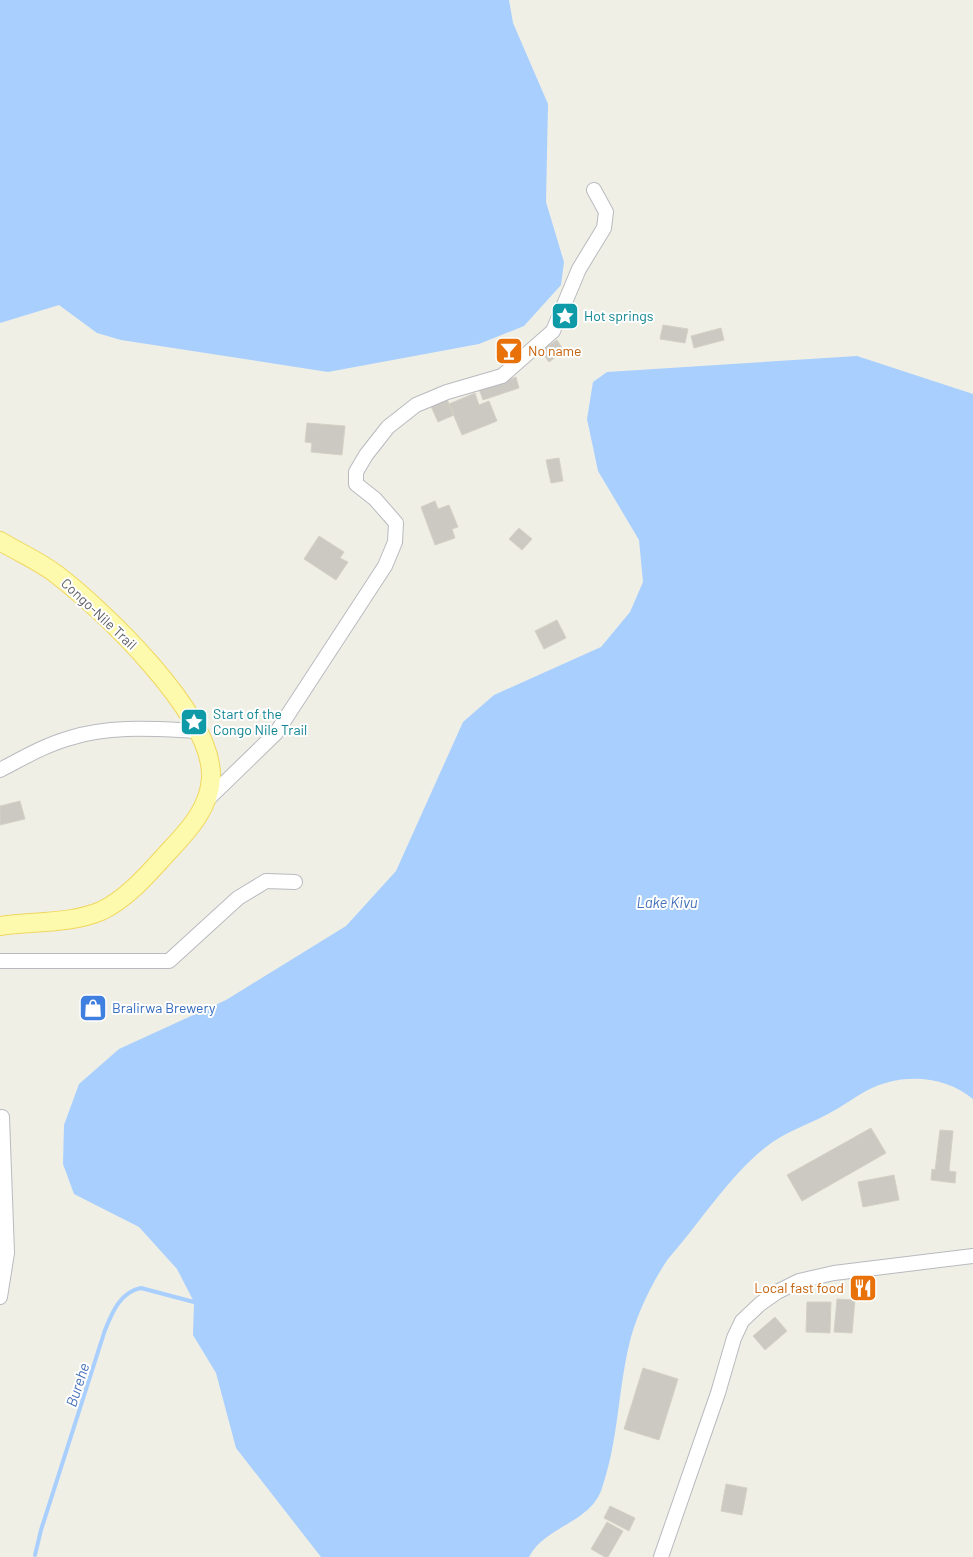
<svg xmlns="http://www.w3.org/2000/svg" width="973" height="1557" font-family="Barlow,sans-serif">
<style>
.water{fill:#a8cffe}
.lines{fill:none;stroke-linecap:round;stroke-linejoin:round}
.stream{stroke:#a8cffe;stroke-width:4}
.building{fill:#ccc9c3;stroke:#d4d1c4}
.minor-casing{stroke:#b8babf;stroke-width:16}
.major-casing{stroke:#f0d75f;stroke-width:20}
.minor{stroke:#fff;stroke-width:14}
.major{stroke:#fefaad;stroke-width:18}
.labels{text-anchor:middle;stroke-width:4;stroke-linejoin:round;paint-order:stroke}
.culture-label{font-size:14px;fill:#0d838f;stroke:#fff;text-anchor:start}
.food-label{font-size:14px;fill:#c56008;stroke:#fff;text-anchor:start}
.street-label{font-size:14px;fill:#5e6066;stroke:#fff}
.shop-label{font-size:14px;fill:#366cbe;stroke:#fff;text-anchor:start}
.water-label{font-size:15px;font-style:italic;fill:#4672ba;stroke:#fff}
</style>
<rect width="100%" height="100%" fill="#f0efe6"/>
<!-- water -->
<path class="water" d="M 0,0 L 509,0 L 513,23 L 548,104 L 546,202 L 564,262 L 561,285 L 524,326 L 479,344 L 328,372 L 121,340 L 97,333 L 59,305 L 0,323 Z
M 857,356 L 973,394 L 973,1099 C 945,1076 905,1073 872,1088 C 857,1095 842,1107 826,1115 C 807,1125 783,1133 766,1147 C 730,1175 699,1224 668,1259 C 652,1282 635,1318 629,1345 C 618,1392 618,1442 602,1488 C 591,1523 545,1526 529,1557 L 321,1557 L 236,1448 L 216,1373 L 193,1335 L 194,1302 L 177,1269 L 139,1227 L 74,1194 L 63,1164 L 64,1125 L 79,1084 L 119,1049 L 226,1000 L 346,926 L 396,871 L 463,722 L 494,695 L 601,647 L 630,612 L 643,582 L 639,540 L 598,471 L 587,419 L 593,382 L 607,372 Z"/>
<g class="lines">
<!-- stream -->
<path class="stream" d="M 35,1555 L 41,1530 L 105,1330 C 112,1313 120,1292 141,1288 L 194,1302"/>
</g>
<!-- building -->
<path class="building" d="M 663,325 L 688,329 L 685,343 L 660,339 Z
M 721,328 L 724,340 L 694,348 L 691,336 Z
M 557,340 L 564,351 L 549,362 L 541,351 Z
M 516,377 L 519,388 L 483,400 L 479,389 Z
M 475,393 L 479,405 L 489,401 L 497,421 L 462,435 L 449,404 Z
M 446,397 L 454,415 L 438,422 L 430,404 Z
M 307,423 L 345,426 L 342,455 L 311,452 L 312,443 L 305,442 Z
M 559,458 L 563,481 L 551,483 L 546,460 Z
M 435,501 L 438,509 L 449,505 L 458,527 L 452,529 L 455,538 L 435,545 L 421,507 Z
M 519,528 L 532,539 L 522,550 L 509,539 Z
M 319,536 L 344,552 L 340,558 L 348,562 L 336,580 L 304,559 Z
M 557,620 L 566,638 L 544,649 L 535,631 Z
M 20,801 L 25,819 L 0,825 L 0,806 Z
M 871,1128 L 886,1153 L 802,1201 L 787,1175 Z
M 940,1130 L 953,1131 L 949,1171 L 956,1172 L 955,1183 L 931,1180 L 932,1169 L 935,1170 Z
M 894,1175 L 899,1200 L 863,1207 L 858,1182 Z
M 837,1299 L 855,1300 L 852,1333 L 834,1332 Z
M 807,1302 L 831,1302 L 830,1333 L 806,1332 Z
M 775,1317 L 787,1331 L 765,1350 L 753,1336 Z
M 643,1368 L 678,1379 L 659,1440 L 624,1429 Z
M 726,1484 L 747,1488 L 742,1515 L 721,1511 Z
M 610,1506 L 635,1518 L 629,1531 L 604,1518 Z
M 607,1522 L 623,1531 L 608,1557 L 605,1557 L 591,1549 Z"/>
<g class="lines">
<!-- minor casing -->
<g class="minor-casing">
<path id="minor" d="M 0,770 C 23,758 45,745 70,738 C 111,725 155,729 197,731
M 206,801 L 276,733 L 385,566 L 395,542 L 396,523 L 375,499 L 356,484 L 356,472 L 366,455 L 388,427 L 416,405 L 447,392 L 502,376 L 553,331 L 579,269 L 604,228 L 606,212 L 594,190
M 0,961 L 169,961 L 238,898 L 266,881 L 295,882
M 0,1297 L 7,1253 L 2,1117
M 661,1557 L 718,1393 L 734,1338 L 742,1321 L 760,1304 L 777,1292 L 799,1281 L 834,1273 L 973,1256"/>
</g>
<!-- major casing -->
<g class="major-casing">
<path id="major" d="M 0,541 C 18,552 39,561 56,574 C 103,610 213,714 211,777 C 210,807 189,830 169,851 C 150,872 127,899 101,911 C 71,924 32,921 0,926"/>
</g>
<!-- minor -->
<use href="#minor" class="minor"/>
<!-- major -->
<use href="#major" class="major"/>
</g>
<!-- icons -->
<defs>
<g id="sight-square" transform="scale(1.4375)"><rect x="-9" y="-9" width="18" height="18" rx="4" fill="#0f9aa8" stroke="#fff"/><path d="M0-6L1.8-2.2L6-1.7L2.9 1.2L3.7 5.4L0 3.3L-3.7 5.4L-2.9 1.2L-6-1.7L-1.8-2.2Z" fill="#fff"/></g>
<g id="bar-square" transform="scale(1.4375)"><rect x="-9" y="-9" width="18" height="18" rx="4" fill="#e8710a" stroke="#fff"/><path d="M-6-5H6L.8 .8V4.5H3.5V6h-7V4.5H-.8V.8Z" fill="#fff"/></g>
<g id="shop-square" transform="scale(1.4375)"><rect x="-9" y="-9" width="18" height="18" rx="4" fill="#3f7fe0" stroke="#fff"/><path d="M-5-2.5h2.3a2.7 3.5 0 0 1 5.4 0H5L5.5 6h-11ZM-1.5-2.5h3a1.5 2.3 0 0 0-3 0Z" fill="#fff"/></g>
<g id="restaurant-square" transform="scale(1.4375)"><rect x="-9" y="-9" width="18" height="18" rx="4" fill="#e8710a" stroke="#fff"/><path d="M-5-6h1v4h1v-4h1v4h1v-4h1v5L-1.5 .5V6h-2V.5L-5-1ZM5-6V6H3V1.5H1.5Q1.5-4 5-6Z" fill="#fff"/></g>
</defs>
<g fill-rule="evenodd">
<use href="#sight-square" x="565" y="316"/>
<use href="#bar-square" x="509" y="351"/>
<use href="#sight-square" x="194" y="722"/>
<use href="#shop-square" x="93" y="1008"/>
<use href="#restaurant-square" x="863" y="1288"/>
</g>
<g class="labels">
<!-- culture labels -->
<g class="culture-label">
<text x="584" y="321">Hot springs</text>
<text x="213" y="719">Start of the<tspan x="213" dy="16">Congo Nile Trail</tspan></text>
</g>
<!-- food labels -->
<g class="food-label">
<text x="528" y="356">No name</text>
<text x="844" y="1293" text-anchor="end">Local fast food</text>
</g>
<!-- street labels -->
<g class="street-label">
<text transform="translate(99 614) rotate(43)" y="5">Congo-Nile Trail</text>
</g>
<!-- shop labels -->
<g class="shop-label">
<text x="112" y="1013">Bralirwa Brewery</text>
</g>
<!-- water labels -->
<g class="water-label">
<text x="667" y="908">Lake Kivu</text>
<text transform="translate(78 1385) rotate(-72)" y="5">Burehe</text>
</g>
</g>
</svg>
